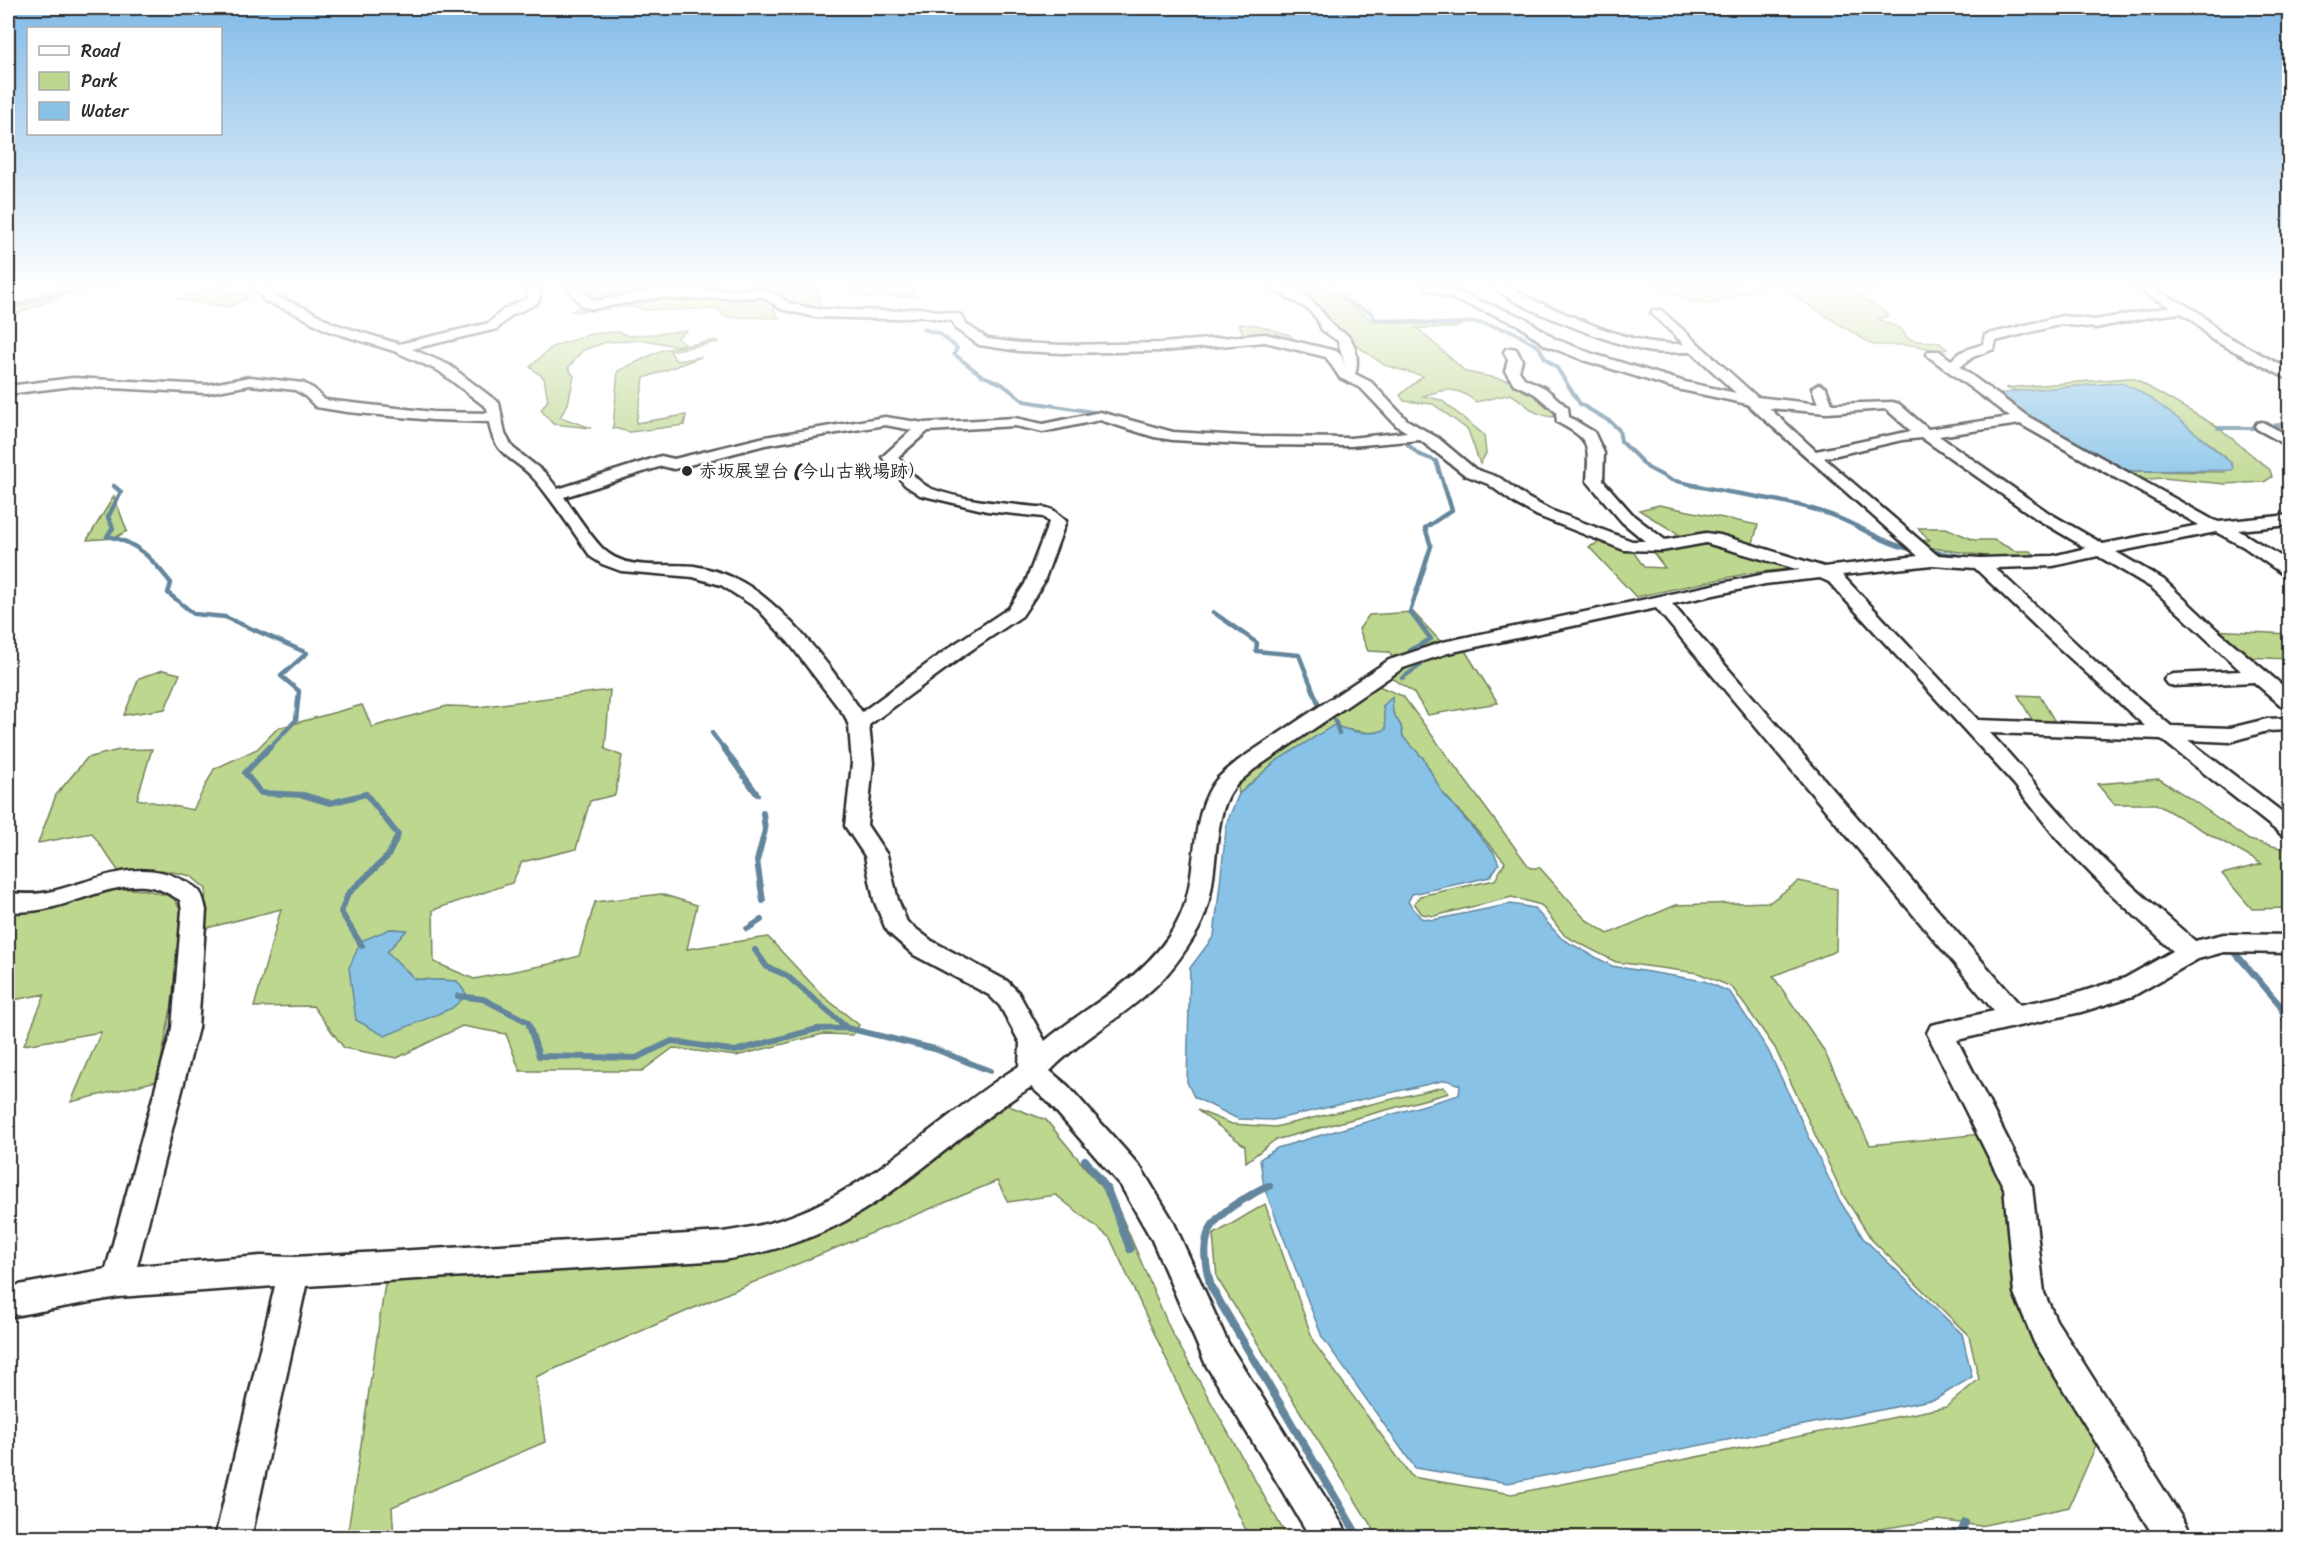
<svg xmlns="http://www.w3.org/2000/svg" width="2297" height="1545" font-family="Sriracha,'Klee One',sans-serif">
<style>
.green{fill:#bdd78e;stroke:#74815c;stroke-width:1.5;fill-rule:evenodd}
.water{fill:#88c3e7;stroke:#63869c;stroke-width:1.5}
.lines{fill:none;stroke-linecap:round;stroke-linejoin:round}
.stream-far3{stroke:#63869c;stroke-width:4}
.stream-far2{stroke:#63869c;stroke-width:4.5}
.stream-far1{stroke:#63869c;stroke-width:6}
.stream{stroke:#63869c;stroke-width:8}
.minor-casing{stroke:#2b2b2b;stroke-width:5}
.minor{fill:#fff;fill-rule:evenodd}
.poi-dot{fill:#2b2b2b;stroke:#fff;stroke-width:2}
.labels{text-anchor:middle;stroke-width:5;stroke-linejoin:round;paint-order:stroke}
.far-poi-label{font-size:18px;font-weight:bold;fill:#2b2b2b;stroke:#fff;text-anchor:start}
</style>
<rect width="100%" height="100%" fill="#fff"/>
<filter id="ink" filterUnits="userSpaceOnUse"><feTurbulence type="fractalNoise" baseFrequency=".0167" numOctaves="2"/><feDisplacementMap in="SourceGraphic" scale="12" xChannelSelector="R" yChannelSelector="G"/><feConvolveMatrix kernelMatrix="1 2 1 2 8 2 1 2 1" color-interpolation-filters="sRGB"/></filter>
<g filter="url(#ink)">
<!-- green -->
<path class="green" d="M 55,286 L 109,286 L 73,292 L 8,317 L 8,307 L 41,295 Z
M 229,286 L 233,286 L 226,292 L 249,297 L 228,307 L 178,299 L 202,290 Z
M 574,286 L 800,286 L 819,289 L 821,312 L 803,313 L 773,307 L 779,318 L 724,317 L 720,309 L 645,310 C 624,301 596,313 572,311 L 590,302 Z
M 849,286 L 911,286 L 914,296 L 867,297 L 849,291 Z
M 1286,286 L 1323,286 L 1374,321 L 1448,326 L 1464,323 L 1456,328 L 1417,328 L 1466,372 L 1521,383 L 1559,412 L 1553,417 C 1529,414 1530,405 1511,394 L 1476,402 C 1457,386 1445,388 1423,396 L 1441,400 L 1484,435 L 1486,453 L 1480,464 L 1468,430 L 1433,404 L 1404,401 L 1400,395 L 1423,376 L 1384,365 L 1331,327 L 1328,317 Z
M 1654,286 L 1874,286 L 1880,291 L 1859,295 L 1889,315 L 1878,319 L 1901,329 L 1908,338 L 1916,341 L 1938,342 L 1947,349 L 1938,351 L 1914,345 L 1873,345 L 1781,288 L 1762,287 L 1712,304 L 1695,303 Z
M 1239,324 L 1257,325 L 1290,335 L 1297,343 L 1346,354 L 1349,363 L 1344,369 L 1333,357 L 1244,336 Z
M 686,331 L 677,338 L 685,344 L 675,346 L 646,340 L 607,342 L 583,350 L 568,368 L 574,376 L 568,404 L 560,417 L 591,428 L 553,424 L 541,410 L 548,400 L 544,378 L 530,367 L 552,347 L 591,334 L 618,332 L 630,336 Z
M 716,340 L 718,342 L 670,351 L 676,361 L 701,357 L 644,378 L 636,423 L 686,415 L 684,425 L 630,432 L 613,428 L 618,371 L 662,350 Z
M 2128,378 L 2133,378 L 2218,427 L 2270,470 L 2272,477 L 2264,482 L 2225,484 L 2162,478 L 2136,480 L 2118,471 L 2225,472 L 2231,463 L 2210,444 L 2140,392 L 2119,383 L 2017,391 L 2005,388 Z
M 114,496 L 127,531 L 115,538 L 87,540 Z
M 1659,505 L 1758,525 L 1752,547 L 1817,566 L 1750,573 L 1636,597 L 1589,547 L 1606,539 L 1632,550 L 1644,567 L 1665,568 L 1652,551 L 1683,537 L 1639,510 Z
M 1918,528 L 1946,528 L 1974,540 L 1994,540 L 2015,551 L 2030,551 L 2037,556 L 1989,558 L 1980,555 L 1926,547 L 1917,541 L 1929,540 Z
M 1413,612 L 1440,641 L 1392,657 L 1389,652 L 1368,651 L 1359,629 L 1369,615 Z
M 2211,630 L 2289,634 L 2289,659 L 2244,657 Z
M 1464,649 L 1498,703 L 1428,715 L 1413,692 L 1391,677 L 1420,661 Z
M 163,670 L 180,674 L 165,709 L 124,715 L 139,678 Z
M 1376,685 L 1403,696 L 1530,868 L 1540,868 L 1585,919 L 1608,934 L 1676,905 L 1770,902 L 1799,881 L 1837,889 L 1836,951 L 1773,976 L 1823,1049 L 1870,1145 L 1983,1134 L 2011,1189 L 2021,1304 L 2102,1432 L 2069,1507 L 1980,1526 L 1939,1520 L 1820,1538 L 1378,1537 L 1217,1278 L 1213,1235 L 1265,1204 L 1314,1343 L 1412,1477 L 1512,1494 L 1946,1407 L 1979,1379 L 1969,1336 L 1872,1240 L 1843,1195 L 1775,1048 L 1732,987 L 1698,973 L 1616,962 L 1565,936 L 1541,905 L 1512,897 L 1434,916 L 1422,914 L 1414,903 L 1420,896 L 1495,880 L 1505,862 L 1442,792 L 1423,758 L 1403,737 L 1401,726 L 1393,713 L 1383,706 L 1387,729 L 1378,734 L 1344,729 L 1276,761 L 1239,794 L 1237,782 Z
M 610,690 L 605,749 L 622,756 L 615,795 L 590,801 L 576,849 L 522,862 L 512,883 L 433,910 L 434,962 L 474,979 L 550,964 L 579,956 L 595,902 L 661,894 L 697,905 L 687,949 L 768,937 L 823,996 L 859,1025 L 853,1035 L 823,1034 L 736,1056 L 673,1048 L 642,1071 L 520,1071 L 506,1034 L 462,1026 L 397,1058 L 344,1048 L 313,1006 L 254,1007 L 281,909 L 203,929 L 206,889 L 191,876 L 162,870 L 119,872 L 92,833 L 38,843 L 56,795 L 87,758 L 119,750 L 152,749 L 137,799 L 193,810 L 214,769 L 257,749 L 278,728 L 362,705 L 372,727 L 447,706 L 478,707 ZM 390,929 L 406,930 L 387,952 L 415,979 L 457,981 L 356,1020 Z
M 2018,695 L 2040,696 L 2058,727 L 2036,727 Z
M 2159,779 L 2191,799 L 2249,840 L 2289,850 L 2289,908 L 2252,909 L 2222,874 L 2262,864 L 2156,804 L 2114,804 L 2097,784 Z
M 113,888 L 147,890 L 173,897 L 186,919 L 178,973 L 157,1081 L 71,1102 L 101,1032 L 24,1045 L 45,994 L 8,1001 L 8,938 L 12,929 L 8,925 L 8,914 L 42,910 Z
M 1443,1087 L 1449,1093 L 1275,1140 L 1246,1162 L 1245,1146 L 1197,1110 L 1232,1124 L 1275,1127 Z
M 1006,1105 L 1046,1120 L 1117,1206 L 1171,1331 L 1287,1537 L 1249,1537 L 1110,1238 L 1056,1195 L 1008,1202 L 997,1181 L 742,1287 L 536,1377 L 545,1442 L 392,1507 L 394,1537 L 347,1538 L 386,1277 L 739,1254 L 808,1239 Z"/>
<!-- water -->
<path class="water" d="M 2119,383 C 2141,385 2212,446 2231,463 L 2233,468 L 2232,470 L 2118,471 L 2016,411 L 1995,395 L 2017,391 Z
M 1392,697 L 1393,713 L 1401,726 L 1403,737 L 1423,758 L 1442,792 L 1494,853 L 1499,864 L 1490,877 L 1412,894 L 1408,902 L 1421,918 L 1433,920 L 1511,904 L 1534,908 L 1562,939 L 1612,966 L 1704,981 L 1730,992 L 1768,1050 L 1838,1198 L 1863,1238 L 1962,1334 L 1972,1377 L 1936,1399 L 1508,1483 L 1415,1468 L 1322,1337 L 1264,1187 L 1260,1159 L 1277,1148 L 1459,1095 L 1460,1085 L 1446,1080 L 1273,1120 L 1238,1119 L 1194,1097 L 1187,1082 L 1190,968 L 1214,936 L 1227,822 L 1239,794 L 1276,761 L 1334,725 C 1349,731 1372,737 1386,729 L 1383,706 Z
M 390,929 L 407,930 L 387,952 L 415,979 L 457,981 L 467,995 L 452,1008 L 385,1036 L 356,1020 L 349,968 L 361,941 Z"/>
<g class="lines">
<!-- stream-far3 -->
<path class="stream-far3" d="M 1331,286 L 1352,304 L 1370,312 L 1375,319 L 1445,324 L 1476,322 L 1512,331 L 1539,347 L 1545,358 L 1557,368 L 1580,404 L 1611,422 L 1619,430 L 1621,441 L 1648,468 L 1671,480 L 1699,486
M 8,309 L 46,296 L 114,286
M 923,329 L 940,334 L 957,348 L 954,354 L 981,375 L 1002,384 L 1024,401 L 1093,412
M 2267,427 L 2290,423
M 2218,428 L 2257,428
M 1402,439 L 1418,454 L 1436,461 L 1444,486"/>
<!-- stream-far2 -->
<path class="stream-far2" d="M 1692,485 C 1738,495 1788,499 1831,515 C 1859,525 1887,546 1916,550
M 114,486 L 121,492 L 108,517 L 113,528 L 107,536 C 138,542 152,559 171,583 L 168,593 L 194,614 L 225,617 L 307,653 L 281,676 L 299,691 L 296,720 L 268,749
M 1928,551 L 1978,559
M 1213,612 L 1257,643 L 1256,651 L 1299,655 L 1318,703
M 1410,650 L 1431,639 L 1410,612 L 1431,546 L 1425,528 L 1452,510 L 1444,485
M 1402,678 L 1421,665
M 1335,720 L 1339,733
M 712,733 L 724,749"/>
<!-- stream-far1 -->
<path class="stream-far1" d="M 270,747 L 245,773 L 261,793 L 303,795 L 330,803 L 366,794 L 398,835 L 388,856 L 348,894 L 341,912 L 362,946
M 723,747 L 757,794
M 763,813 L 765,830 L 757,861 L 763,901
M 747,929 L 761,920
M 2231,948 L 2280,1005 L 2290,1033
M 755,950 L 767,967 L 786,975 L 847,1028
M 458,996 L 483,999 L 528,1022 L 539,1056 L 636,1058 L 672,1041 L 735,1051 L 817,1029 L 847,1028 L 935,1049 L 990,1071"/>
<!-- stream -->
<path class="stream" d="M 1085,1160 L 1107,1189 L 1130,1249
M 1269,1186 C 1260,1188 1252,1195 1244,1199 C 1203,1222 1199,1243 1211,1287 L 1359,1538
M 1959,1538 L 1965,1523"/>
<!-- minor casing -->
<g class="minor-casing">
<path id="minor" d="M 253,286 L 265,286 L 273,295 L 307,309 L 334,324 L 399,344 L 489,323 L 504,309 L 528,298 L 527,290 L 530,286 L 543,286 L 539,291 L 540,298 L 536,304 L 512,315 L 497,329 L 412,349 L 449,365 L 499,403 L 505,434 L 513,448 L 545,473 L 558,489 L 661,456 L 674,459 L 765,437 L 885,417 L 924,423 L 1015,418 L 1043,424 L 1100,412 L 1173,432 L 1260,437 L 1350,438 L 1407,432 L 1397,426 L 1361,388 L 1340,378 L 1326,357 L 1265,342 L 1162,351 L 1063,353 L 1019,351 L 979,345 L 956,329 L 952,321 L 920,316 L 892,319 L 815,317 L 781,309 L 763,297 L 676,299 L 661,297 L 592,309 L 582,306 L 565,286 L 577,286 L 593,301 L 661,289 L 676,291 L 766,289 L 789,303 L 815,309 L 892,311 L 920,308 L 961,315 L 966,324 L 988,339 L 1019,343 L 1063,345 L 1162,343 L 1265,334 L 1336,351 L 1341,355 L 1345,365 L 1338,341 L 1322,330 L 1317,319 L 1308,309 L 1266,286 C 1298,285 1315,300 1331,324 C 1335,329 1342,331 1347,335 C 1357,344 1359,364 1355,374 L 1371,382 L 1407,420 L 1438,438 L 1475,469 L 1500,478 L 1526,497 L 1550,510 L 1632,541 L 1645,541 L 1622,522 L 1587,481 C 1589,444 1591,440 1557,422 L 1556,412 L 1535,394 L 1514,384 L 1505,371 L 1508,360 L 1504,352 L 1506,349 L 1511,348 L 1516,349 L 1522,360 L 1519,371 L 1524,378 L 1545,388 L 1568,408 L 1569,417 L 1594,432 L 1604,453 L 1603,481 L 1634,516 L 1665,540 L 1706,533 L 1720,535 L 1824,567 L 1918,556 L 1747,404 L 1677,389 L 1583,360 L 1545,345 L 1517,324 L 1427,289 L 1425,286 L 1441,286 L 1525,318 L 1555,339 L 1593,354 L 1685,382 L 1736,393 L 1692,352 C 1676,352 1661,354 1646,351 C 1615,344 1512,307 1493,286 C 1511,285 1523,296 1540,303 C 1586,322 1633,346 1684,344 L 1651,313 L 1653,310 L 1661,310 L 1757,397 L 1818,404 L 1812,388 L 1819,384 L 1826,388 L 1832,404 L 1892,402 L 1899,404 L 1928,429 L 2010,417 L 1929,357 L 1927,354 L 1929,351 L 1939,351 L 1951,360 L 1963,351 L 1983,344 L 1985,335 L 2062,316 L 2095,320 L 2170,307 L 2131,286 L 2146,286 L 2186,305 L 2201,314 L 2221,333 L 2290,370 L 2290,380 L 2211,339 L 2193,320 L 2181,313 L 2155,316 L 2095,328 L 2062,324 L 1996,341 L 1994,349 L 1973,357 L 1960,367 L 2027,416 L 2213,520 L 2219,522 L 2290,515 L 2290,525 L 2238,530 L 2290,562 L 2290,576 L 2284,575 L 2244,547 L 2216,532 L 2116,552 L 2164,580 L 2217,630 L 2290,692 L 2290,709 L 2283,707 L 2254,682 L 2174,686 L 2167,684 L 2164,680 L 2167,676 L 2174,674 L 2241,671 L 2152,588 L 2098,556 L 2053,566 L 1995,568 L 2098,664 L 2171,726 L 2230,728 L 2267,719 L 2290,718 L 2290,730 L 2267,731 L 2230,742 L 2188,740 L 2290,818 L 2290,838 L 2282,835 L 2161,739 L 1990,733 C 2019,764 2046,798 2075,829 C 2112,870 2154,905 2195,941 L 2224,934 L 2290,935 L 2290,953 L 2224,952 L 2198,959 L 2133,996 L 2081,1012 L 1957,1040 L 2032,1187 L 2044,1293 L 2056,1320 L 2187,1526 L 2192,1538 L 2155,1538 L 2034,1342 L 2014,1293 L 2004,1188 L 1927,1033 L 1931,1025 L 1994,1011 L 1656,608 L 1448,653 L 1403,668 L 1253,770 C 1247,776 1238,782 1233,789 C 1209,821 1222,888 1198,930 C 1185,952 1170,974 1150,991 C 1118,1020 1080,1040 1050,1071 L 1068,1086 L 1141,1168 L 1173,1221 L 1228,1343 L 1343,1526 L 1348,1538 L 1311,1538 L 1206,1365 L 1152,1240 L 1121,1186 L 1048,1102 L 1031,1087 C 966,1128 912,1184 845,1221 C 806,1242 766,1253 723,1260 L 306,1286 L 251,1538 L 215,1538 L 275,1286 L 118,1297 L 8,1317 L 8,1287 L 106,1269 L 172,1028 L 182,910 L 180,900 C 169,894 159,887 145,886 C 98,883 59,917 8,911 L 8,893 C 22,894 35,895 49,892 C 94,882 137,856 182,880 C 200,889 202,891 206,910 L 198,1028 L 137,1266 L 261,1256 L 294,1257 L 723,1232 C 747,1228 771,1224 794,1215 C 875,1185 945,1112 1019,1066 L 1020,1043 L 1000,1006 L 989,995 L 914,955 L 889,933 L 885,927 L 874,900 L 865,856 L 845,826 L 852,763 L 849,726 L 845,716 L 789,643 L 758,609 L 721,585 L 693,577 L 621,571 L 602,564 L 591,557 C 573,532 556,505 536,481 C 517,458 494,458 489,422 L 433,420 L 347,412 L 316,407 L 304,395 L 295,390 L 250,385 L 207,393 L 73,386 L 8,394 L 8,386 L 73,378 L 207,385 L 250,377 L 303,383 L 314,389 L 325,400 L 433,412 L 488,413 L 487,408 L 439,371 L 394,351 L 326,330 L 299,315 L 265,301 ZM 1769,408 L 1827,413 L 1886,409 L 1911,431 L 1816,451 ZM 1100,420 L 1154,437 L 1173,440 L 1260,445 L 1350,446 L 1420,440 L 1465,475 L 1488,484 L 1514,503 L 1538,516 L 1624,550 L 1662,551 L 1706,543 L 1800,570 L 1765,574 L 1443,642 L 1389,660 L 1239,760 C 1232,766 1224,772 1218,778 C 1186,815 1201,880 1177,923 C 1155,964 1116,990 1078,1016 C 1067,1024 1055,1032 1045,1041 L 1018,992 L 1007,981 L 932,941 L 907,922 L 898,900 L 887,855 L 867,825 L 873,763 L 869,725 L 967,653 L 1022,616 L 1043,584 L 1066,521 L 1053,510 L 1047,508 C 1011,504 967,502 932,489 C 918,483 908,469 898,457 L 928,431 L 1015,426 L 1043,432 ZM 2020,424 L 2199,525 L 2103,544 L 2049,513 L 1939,436 ZM 885,425 L 912,430 L 882,457 L 905,485 L 920,495 L 987,511 L 1043,517 L 1049,522 L 1025,584 L 1009,608 L 953,645 L 862,712 C 832,668 781,599 734,578 C 721,572 707,568 694,566 C 665,563 625,572 602,548 C 588,533 576,514 564,497 L 662,466 L 674,469 L 765,445 ZM 1922,438 L 2037,519 L 2086,548 L 2053,556 L 1980,558 L 1937,555 L 1824,458 L 1902,440 ZM 1932,565 L 1975,568 L 2048,638 L 2145,726 L 1978,720 L 1842,575 ZM 1820,578 L 1829,582 L 2014,784 L 2058,840 L 2109,892 L 2173,951 L 2125,978 L 2081,992 L 2020,1005 L 1672,604 L 1765,584 Z
M 2262,422 L 2290,436 L 2290,447 L 2257,429 L 2255,426 L 2257,423 Z"/>
</g>
<!-- minor -->
<use href="#minor" class="minor"/>
</g>
</g>
<!-- sky -->
<linearGradient id="sky" x2="0" y2="1"><stop stop-color="#81bae8"/><stop offset="0.57" stop-color="#fff"/><stop offset="1" stop-color="#fff" stop-opacity="0"/></linearGradient>
<rect width="2297" height="502" fill="url(#sky)"/>
<!-- markers -->
<circle class="poi-dot" cx="687" cy="471" r="6"/>
<g class="labels">
<!-- far-poi labels -->
<g class="far-poi-label">
<text x="699" y="477">赤坂展望台 (今山古戦場跡）</text>
</g>
</g>
<!-- margin -->
<rect width="2297" height="1545" fill="none" stroke="#fff" stroke-width="30"/>
<rect x="15" y="15" width="2267" height="1515" fill="none" stroke="#2b2b2b" stroke-width="2" filter="url(#ink)"/>
<!-- legend -->
<rect x="27" y="27" width="195" height="108" fill="#ffffff" stroke="#aaaaaa" stroke-width="1.5"/>
<rect x="39" y="46" width="30" height="9" fill="#ffffff" stroke="#aaaaaa" stroke-width="1.5"/>
<text x="81" y="57" font-size="18" fill="#2b2b2b">Road</text>
<rect x="39" y="72" width="30" height="18" fill="#bdd78e" stroke="#aaaaaa" stroke-width="1.5"/>
<text x="81" y="87" font-size="18" fill="#2b2b2b">Park</text>
<rect x="39" y="102" width="30" height="18" fill="#88c3e7" stroke="#aaaaaa" stroke-width="1.5"/>
<text x="81" y="117" font-size="18" fill="#2b2b2b">Water</text>
</svg>
